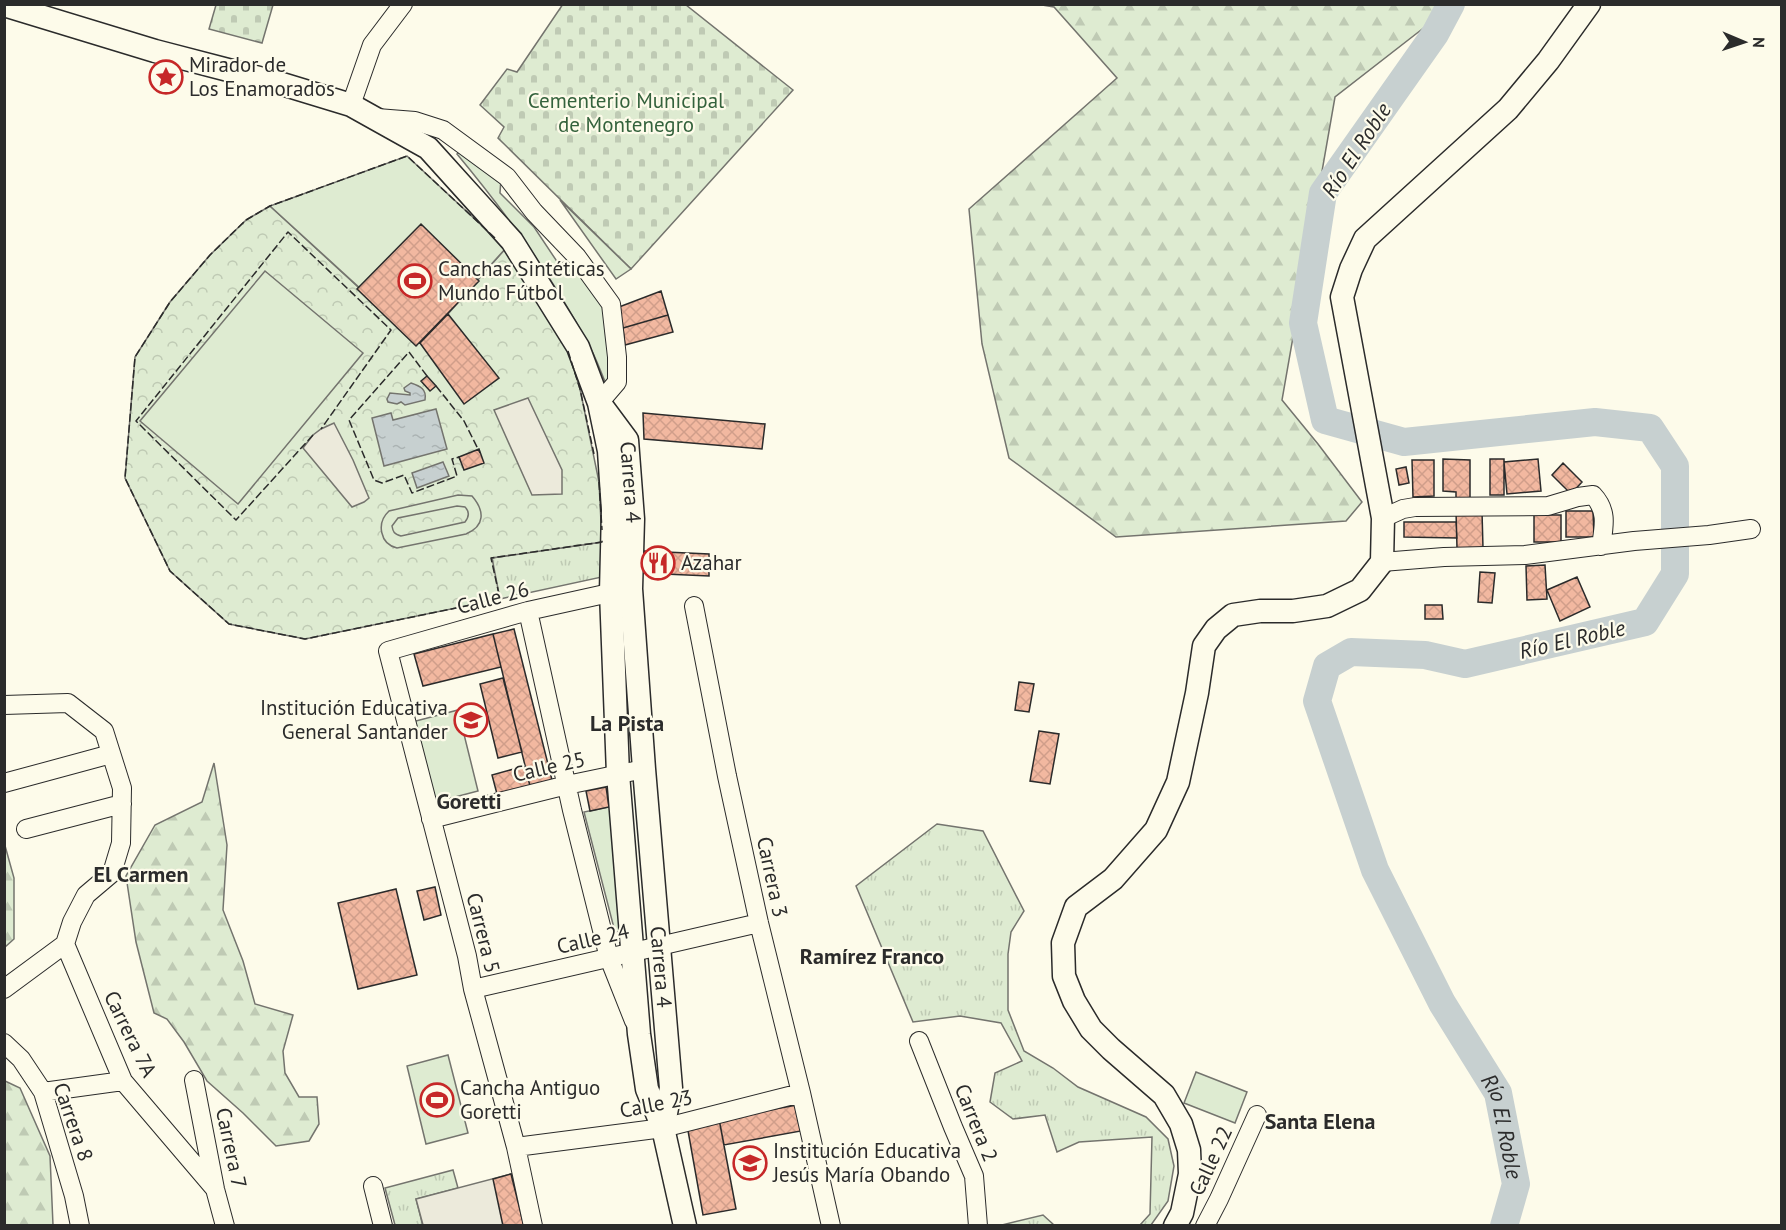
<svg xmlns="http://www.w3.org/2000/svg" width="1786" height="1230" font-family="'PT Sans',sans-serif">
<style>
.grass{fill:url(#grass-tufts);stroke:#74746e;stroke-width:1.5}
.forest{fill:url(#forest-firs);stroke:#74746e;stroke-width:1.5}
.cemetery{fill:url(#cemetery-stones);stroke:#74746e;stroke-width:1.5}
.park{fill:url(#park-crowns);stroke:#74746e;stroke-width:1.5}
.garden{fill:#deebd1;stroke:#74746e;stroke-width:1.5;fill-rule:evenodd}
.parking{fill:#eceadb;stroke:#74746e;stroke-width:1.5}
.water{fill:url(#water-ripples);stroke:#74746e;stroke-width:1.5}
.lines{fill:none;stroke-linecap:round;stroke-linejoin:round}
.river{stroke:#c7d0d0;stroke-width:28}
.building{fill:url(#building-cross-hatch);stroke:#2b2b2b;stroke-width:1.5}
.minor-casing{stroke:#2b2b2b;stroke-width:20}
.major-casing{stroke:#2b2b2b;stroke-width:25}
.minor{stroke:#fdfbea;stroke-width:18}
.major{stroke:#fdfbea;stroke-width:22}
.fence{stroke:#2b2b2b;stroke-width:1.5;stroke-dasharray:8 3;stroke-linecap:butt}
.labels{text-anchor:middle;stroke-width:4.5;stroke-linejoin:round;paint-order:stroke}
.poi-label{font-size:21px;fill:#2b2b2b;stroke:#fdfbea;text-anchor:start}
.park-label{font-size:21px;fill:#34623c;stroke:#fdfbea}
.street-label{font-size:21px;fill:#2b2b2b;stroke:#fdfbea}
.water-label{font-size:22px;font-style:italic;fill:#2b2b2b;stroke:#fdfbea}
.neighbourhood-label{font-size:22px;font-weight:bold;fill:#2b2b2b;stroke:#fdfbea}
</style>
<defs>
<pattern id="grass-tufts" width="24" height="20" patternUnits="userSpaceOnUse" patternTransform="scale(1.5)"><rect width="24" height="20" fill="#deebd1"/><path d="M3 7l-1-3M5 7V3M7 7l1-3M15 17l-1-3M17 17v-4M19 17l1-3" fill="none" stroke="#bfcab4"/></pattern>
<pattern id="forest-firs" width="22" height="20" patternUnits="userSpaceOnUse" patternTransform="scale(1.5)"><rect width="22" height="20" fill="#deebd1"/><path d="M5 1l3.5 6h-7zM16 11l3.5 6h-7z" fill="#bfcab4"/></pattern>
<pattern id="cemetery-stones" width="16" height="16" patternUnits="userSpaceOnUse" patternTransform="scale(1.5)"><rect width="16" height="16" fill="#deebd1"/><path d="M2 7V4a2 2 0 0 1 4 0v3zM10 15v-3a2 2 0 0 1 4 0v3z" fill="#bfcab4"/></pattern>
<pattern id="park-crowns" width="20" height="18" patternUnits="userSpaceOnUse" patternTransform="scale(1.5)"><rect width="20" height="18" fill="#deebd1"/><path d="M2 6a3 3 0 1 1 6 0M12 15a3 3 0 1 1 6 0" fill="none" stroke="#bfcab4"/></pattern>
<pattern id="water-ripples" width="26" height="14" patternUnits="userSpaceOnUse" patternTransform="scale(1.5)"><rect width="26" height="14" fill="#c7d0d0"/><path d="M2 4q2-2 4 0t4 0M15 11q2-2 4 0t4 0" fill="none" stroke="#abb3b3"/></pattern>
<pattern id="building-cross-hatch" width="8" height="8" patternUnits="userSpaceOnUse" patternTransform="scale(1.5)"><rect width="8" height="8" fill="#f2b8a0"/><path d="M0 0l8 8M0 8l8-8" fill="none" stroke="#d09e8a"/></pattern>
</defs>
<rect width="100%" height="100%" fill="#fdfbea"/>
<!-- grass -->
<path class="grass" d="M 602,542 L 602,577 L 500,599 L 491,558 Z
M 937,824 L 983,831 L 1024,911 L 1011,932 L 1008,954 L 1008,1010 L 1024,1051 L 1053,1068 L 1078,1087 L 1146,1117 L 1168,1139 L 1174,1166 L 1168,1201 L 1151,1225 L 1140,1225 L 1150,1214 L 1152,1137 L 1079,1142 L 1057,1152 L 1045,1115 L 1013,1119 L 990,1102 L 995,1073 L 1022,1061 L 1001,1023 L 960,1016 L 913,1022 L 856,886 Z
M 453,1170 L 458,1188 L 416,1199 L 423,1226 L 395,1225 L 385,1188 Z
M 1043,1215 L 1054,1225 L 1002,1225 Z"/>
<!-- forest -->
<path class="forest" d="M 1042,5 L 1446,5 L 1430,23 L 1335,97 L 1282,400 L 1318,444 L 1362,502 L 1346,521 L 1116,537 L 1009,458 L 982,344 L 969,209 L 1117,78 L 1054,7 Z
M 214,763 L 227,845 L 223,910 L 243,961 L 255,1004 L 293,1015 L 283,1051 L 285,1073 L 299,1097 L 317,1097 L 319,1124 L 309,1141 L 276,1146 L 243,1113 L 207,1081 L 184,1042 L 167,1019 L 154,1013 L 136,942 L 126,876 L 155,825 L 202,802 Z
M 4,842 L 14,878 L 14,939 L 5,947 Z
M 5,1081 L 20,1088 L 50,1156 L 53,1225 L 5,1225 Z"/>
<!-- cemetery -->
<path class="cemetery" d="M 563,4 L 686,5 L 793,90 L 631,269 L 498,138 L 504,127 L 480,105 L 507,69 L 517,72 Z
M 216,5 L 273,5 L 262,43 L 209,29 Z"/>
<!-- park -->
<path class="park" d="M 270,206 L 419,343 L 448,314 L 506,248 L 568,350 L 580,389 L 599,482 L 602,542 L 492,558 L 500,599 L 305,639 L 229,624 L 170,571 L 125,478 L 135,357 L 170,302 L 210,255 L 246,220 Z"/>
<!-- garden -->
<path class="garden" d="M 462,149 L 501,178 L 500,193 L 534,227 L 558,263 L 572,261 L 607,311 L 611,378 L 606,384 C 600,370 595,355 587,342 C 551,274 506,213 457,154 Z
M 407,156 L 506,248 L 420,343 L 270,206 Z
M 560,200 L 631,269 L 616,279 Z
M 265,271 L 363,353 L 238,504 L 140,421 Z
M 458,495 L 472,496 C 485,511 485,526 466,534 L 397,548 C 380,544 376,523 389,511 ZM 457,506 L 465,507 C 470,512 469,517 465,522 L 401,536 C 394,534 393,532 392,526 L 398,518 Z
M 458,710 L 478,791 L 432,803 L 412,722 Z
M 613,806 L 624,931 L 615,932 L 584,812 Z
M 448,1055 L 468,1133 L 426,1144 L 407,1066 Z
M 1196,1072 L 1247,1092 L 1235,1123 L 1184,1103 Z"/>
<!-- parking -->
<path class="parking" d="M 528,398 L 562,470 L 562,494 L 532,495 L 494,410 Z
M 334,423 L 353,460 L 369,498 L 364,502 L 352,507 L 303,448 L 313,435 L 321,429 Z
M 511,1174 L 524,1225 L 423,1225 L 416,1199 Z"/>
<!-- water -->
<path class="water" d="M 411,383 C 420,386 427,389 425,400 L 405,405 L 401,402 L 397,404 L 388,402 L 387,399 L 390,393 L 410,395 L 410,393 L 405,391 L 404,388 Z
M 436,409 L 447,449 L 384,466 L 372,418 L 391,413 L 393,420 Z
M 443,462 L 449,476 L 417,488 L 412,473 Z"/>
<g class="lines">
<!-- river -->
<path class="river" id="s1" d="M 1451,4 L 1435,34 L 1323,193 L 1303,323 L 1325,420 L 1404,442 L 1595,422 L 1650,428 L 1675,466 L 1675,574 L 1645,622 L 1465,664 L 1425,655 L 1351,652 L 1327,666 L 1317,701 L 1375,870 L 1442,1003 L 1498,1093 L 1516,1184 L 1504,1226"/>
</g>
<!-- building -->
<path class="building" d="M 421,224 L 479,281 L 416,346 L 357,289 Z
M 661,291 L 668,315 L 623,328 L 619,307 Z
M 448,314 L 499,378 L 464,404 L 420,343 Z
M 668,315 L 673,332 L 625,345 L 623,328 Z
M 427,376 L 436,386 L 430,391 L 421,381 Z
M 643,413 L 765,424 L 762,449 L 644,439 Z
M 479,449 L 484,463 L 464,470 L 459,457 Z
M 1443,459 L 1470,460 L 1470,501 L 1456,501 L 1456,492 L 1443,491 Z
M 1490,459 L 1504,459 L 1504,495 L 1490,495 Z
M 1538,459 L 1541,491 L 1507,494 L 1504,462 Z
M 1412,460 L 1434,460 L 1434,496 L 1413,497 Z
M 1563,463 L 1582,482 L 1571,494 L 1552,475 Z
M 1406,467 L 1409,483 L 1399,485 L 1396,469 Z
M 1456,511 L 1482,511 L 1483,548 L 1457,548 Z
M 1566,511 L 1593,511 L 1594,537 L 1566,537 Z
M 1534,515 L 1561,515 L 1561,542 L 1534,542 Z
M 1404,522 L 1456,522 L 1457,538 L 1404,537 Z
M 643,551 L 709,554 L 709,576 L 642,573 Z
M 1545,565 L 1547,599 L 1527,600 L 1526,566 Z
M 1480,572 L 1495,573 L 1492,603 L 1478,602 Z
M 1577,577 L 1590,607 L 1560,621 L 1547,590 Z
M 1425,605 L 1442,605 L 1443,619 L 1425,619 Z
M 514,629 L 552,780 L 530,786 L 493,634 Z
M 493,634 L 501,667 L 423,686 L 414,654 Z
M 503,678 L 522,752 L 498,758 L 480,684 Z
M 1019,682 L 1034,684 L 1029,712 L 1015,710 Z
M 1039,731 L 1059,734 L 1050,784 L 1030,781 Z
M 525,766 L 530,786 L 497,794 L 492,775 Z
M 606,787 L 609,807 L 590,811 L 586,791 Z
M 435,887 L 441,915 L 424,920 L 417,891 Z
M 396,889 L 417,975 L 358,989 L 338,903 Z
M 797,1105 L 801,1131 L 724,1145 L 719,1119 Z
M 719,1119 L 736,1209 L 703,1215 L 687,1125 Z
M 511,1174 L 524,1226 L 503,1226 L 493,1179 Z"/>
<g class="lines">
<!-- minor casing -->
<g class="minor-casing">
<path id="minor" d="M 351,105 L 372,45 L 403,4
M 377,118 L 415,121 L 443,130 L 507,177 L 534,212 L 577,257 L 611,304 L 617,357 L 617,382 L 599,403
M 1383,518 L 1403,509 L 1415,507 L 1548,506 L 1578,497 L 1593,495 C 1608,511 1604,526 1601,546
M 1382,562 L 1444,557 L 1525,555 L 1634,541 L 1709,535 L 1751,529
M 694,606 L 727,776 L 759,923 L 801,1093 L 831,1226
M 528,611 L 572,810 L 609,958 L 634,1021
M 4,705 L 68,703 L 104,731 L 122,788 L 121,843 L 112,873 L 86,895 L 72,922 L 65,944
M 4,783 L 111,754
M 431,819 L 567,785 L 644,769
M 26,829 L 122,804
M 65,944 L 123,1081 L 215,1189
M 4,989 L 65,944
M 473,989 L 759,923
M 919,1041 L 953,1127 L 974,1176 L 978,1226
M 4,1043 L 21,1059 L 43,1092 L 74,1196 L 80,1226
M 194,1080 L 215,1189 L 225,1226
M 43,1092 L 123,1081
M 516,1147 L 663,1128 L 801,1093
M 373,1186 L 383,1226
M 533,1226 L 516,1147 L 473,989 L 467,956 L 388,651 L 528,611 L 623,590
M 1205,1226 L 1219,1199 L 1257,1115"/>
</g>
<!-- major casing -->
<g class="major-casing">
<g id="major">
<path d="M 4,5 L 155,51 L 282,84 L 351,105 L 428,148 L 512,241 L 578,347 L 599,403 L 609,451 L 613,510 L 611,592 L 618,774 L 639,1034 L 647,1089 L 663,1128 L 685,1226"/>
<path id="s2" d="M 604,409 L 627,440 L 633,519 L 631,589 L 644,769 L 671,1088 L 663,1128"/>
<path d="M 1175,1226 L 1182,1213 L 1190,1174 L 1189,1150 L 1181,1124 L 1164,1095 L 1111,1049 L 1091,1029 L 1074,1001 L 1064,976 L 1063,943 L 1076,907 L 1113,879 L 1156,830 L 1178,782 L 1197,693 L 1204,646 L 1216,629 L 1233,615 L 1260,611 L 1293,611 L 1327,606 L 1360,590 L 1382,562 L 1383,518 L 1342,297 L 1351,269 L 1365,239 L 1508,109 L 1548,61 L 1589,4"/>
</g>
</g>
<!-- minor -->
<use href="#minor" class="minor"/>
<!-- major -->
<use href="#major" class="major"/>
<!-- fence -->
<path class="fence" d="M 495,238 L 407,156 L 270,206 L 246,220 L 210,255 L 170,302 L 135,357 L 125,478 L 170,571 L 229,624 L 305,639 L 500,599 L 491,558 L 602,542 L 602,539
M 568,351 L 580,389 L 594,454
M 427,376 L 409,352 L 349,420 L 374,480 L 382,483 L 404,475 L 412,493 L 457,476 L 452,459 L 459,457 L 460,460
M 436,386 L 464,421 L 480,453
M 313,435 L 236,520 L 136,421 L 288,232 L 391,330 L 321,429
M 599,482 L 602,530"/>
</g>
<!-- icons -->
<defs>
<g id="sight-ring" transform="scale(1.725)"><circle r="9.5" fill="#fdfbea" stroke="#c62828" stroke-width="1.5"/><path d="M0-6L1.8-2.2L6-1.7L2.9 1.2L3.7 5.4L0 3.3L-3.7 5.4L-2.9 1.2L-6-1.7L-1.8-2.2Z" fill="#c62828"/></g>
<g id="stadium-ring" transform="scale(1.725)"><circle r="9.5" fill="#fdfbea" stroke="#c62828" stroke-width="1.5"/><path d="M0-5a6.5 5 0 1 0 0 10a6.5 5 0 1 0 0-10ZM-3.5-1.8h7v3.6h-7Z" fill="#c62828"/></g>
<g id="restaurant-ring" transform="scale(1.725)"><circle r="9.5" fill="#fdfbea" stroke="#c62828" stroke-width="1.5"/><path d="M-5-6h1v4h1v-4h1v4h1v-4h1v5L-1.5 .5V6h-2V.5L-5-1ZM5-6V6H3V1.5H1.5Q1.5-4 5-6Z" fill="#c62828"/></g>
<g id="university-ring" transform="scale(1.725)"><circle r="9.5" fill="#fdfbea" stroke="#c62828" stroke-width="1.5"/><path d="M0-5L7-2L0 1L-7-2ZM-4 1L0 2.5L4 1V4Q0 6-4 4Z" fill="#c62828"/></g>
<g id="school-ring" transform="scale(1.725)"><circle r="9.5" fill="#fdfbea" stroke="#c62828" stroke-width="1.5"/><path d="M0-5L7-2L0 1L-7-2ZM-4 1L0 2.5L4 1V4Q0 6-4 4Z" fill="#c62828"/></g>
</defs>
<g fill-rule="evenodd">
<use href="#sight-ring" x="166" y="77"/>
<use href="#stadium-ring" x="415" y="281"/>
<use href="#restaurant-ring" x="658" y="563"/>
<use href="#university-ring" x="471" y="720"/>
<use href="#stadium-ring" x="437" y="1100"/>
<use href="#school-ring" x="750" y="1163"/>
</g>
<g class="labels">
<!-- poi labels -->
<g class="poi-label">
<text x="189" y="72">Mirador de<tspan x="189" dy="24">Los Enamorados</tspan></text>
<text x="438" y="276">Canchas Sintéticas<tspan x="438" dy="24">Mundo Fútbol</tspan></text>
<text x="681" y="570">Azahar</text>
<text x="448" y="715" text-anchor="end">Institución Educativa<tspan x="448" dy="24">General Santander</tspan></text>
<text x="460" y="1095">Cancha Antiguo<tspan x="460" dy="24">Goretti</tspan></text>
<text x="773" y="1158">Institución Educativa<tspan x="773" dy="24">Jesús María Obando</tspan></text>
</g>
<!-- park labels -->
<g class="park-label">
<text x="626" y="108">Cementerio Municipal<tspan x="626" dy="24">de Montenegro</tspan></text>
</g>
<!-- street labels -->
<g class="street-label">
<text dy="7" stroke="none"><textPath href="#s2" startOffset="81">Carrera 4</textPath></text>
<text transform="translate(493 598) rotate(-15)" y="7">Calle 26</text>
<text transform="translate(549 767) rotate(-13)" y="7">Calle 25</text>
<text transform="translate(772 877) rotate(78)" y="7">Carrera 3</text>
<text transform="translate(483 933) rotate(76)" y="7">Carrera 5</text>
<text transform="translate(593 939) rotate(-13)" y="7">Calle 24</text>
<text dy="7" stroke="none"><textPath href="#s2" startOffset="567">Carrera 4</textPath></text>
<text transform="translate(130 1034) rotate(64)" y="7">Carrera 7A</text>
<text transform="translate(656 1104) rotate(-11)" y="7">Calle 23</text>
<text transform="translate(73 1122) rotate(71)" y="7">Carrera 8</text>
<text transform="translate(976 1123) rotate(68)" y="7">Carrera 2</text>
<text transform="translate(231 1148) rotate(78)" y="7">Carrera 7</text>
<text transform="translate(1211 1161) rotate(-65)" y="7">Calle 22</text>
</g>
<!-- water labels -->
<g class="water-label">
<text transform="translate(1356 150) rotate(-57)" y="8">Río El Roble</text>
<text transform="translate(1572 639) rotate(-13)" y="8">Río El Roble</text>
<text dy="8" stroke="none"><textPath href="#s1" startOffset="1830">Río El Roble</textPath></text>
</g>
<!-- neighbourhood labels -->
<g class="neighbourhood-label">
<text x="627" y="731">La Pista</text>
<text x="469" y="809">Goretti</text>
<text x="141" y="882">El Carmen</text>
<text x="872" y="964">Ramírez Franco</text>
<text x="1320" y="1129">Santa Elena</text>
</g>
</g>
<!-- border -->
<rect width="1786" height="1230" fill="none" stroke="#2b2b2b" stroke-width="12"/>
<!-- north arrow -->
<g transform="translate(1744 42) rotate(92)" stroke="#fdfbea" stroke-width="4.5" paint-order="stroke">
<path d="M0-4.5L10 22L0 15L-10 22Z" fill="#2b2b2b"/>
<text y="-9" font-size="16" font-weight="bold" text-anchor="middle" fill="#2b2b2b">N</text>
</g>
</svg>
